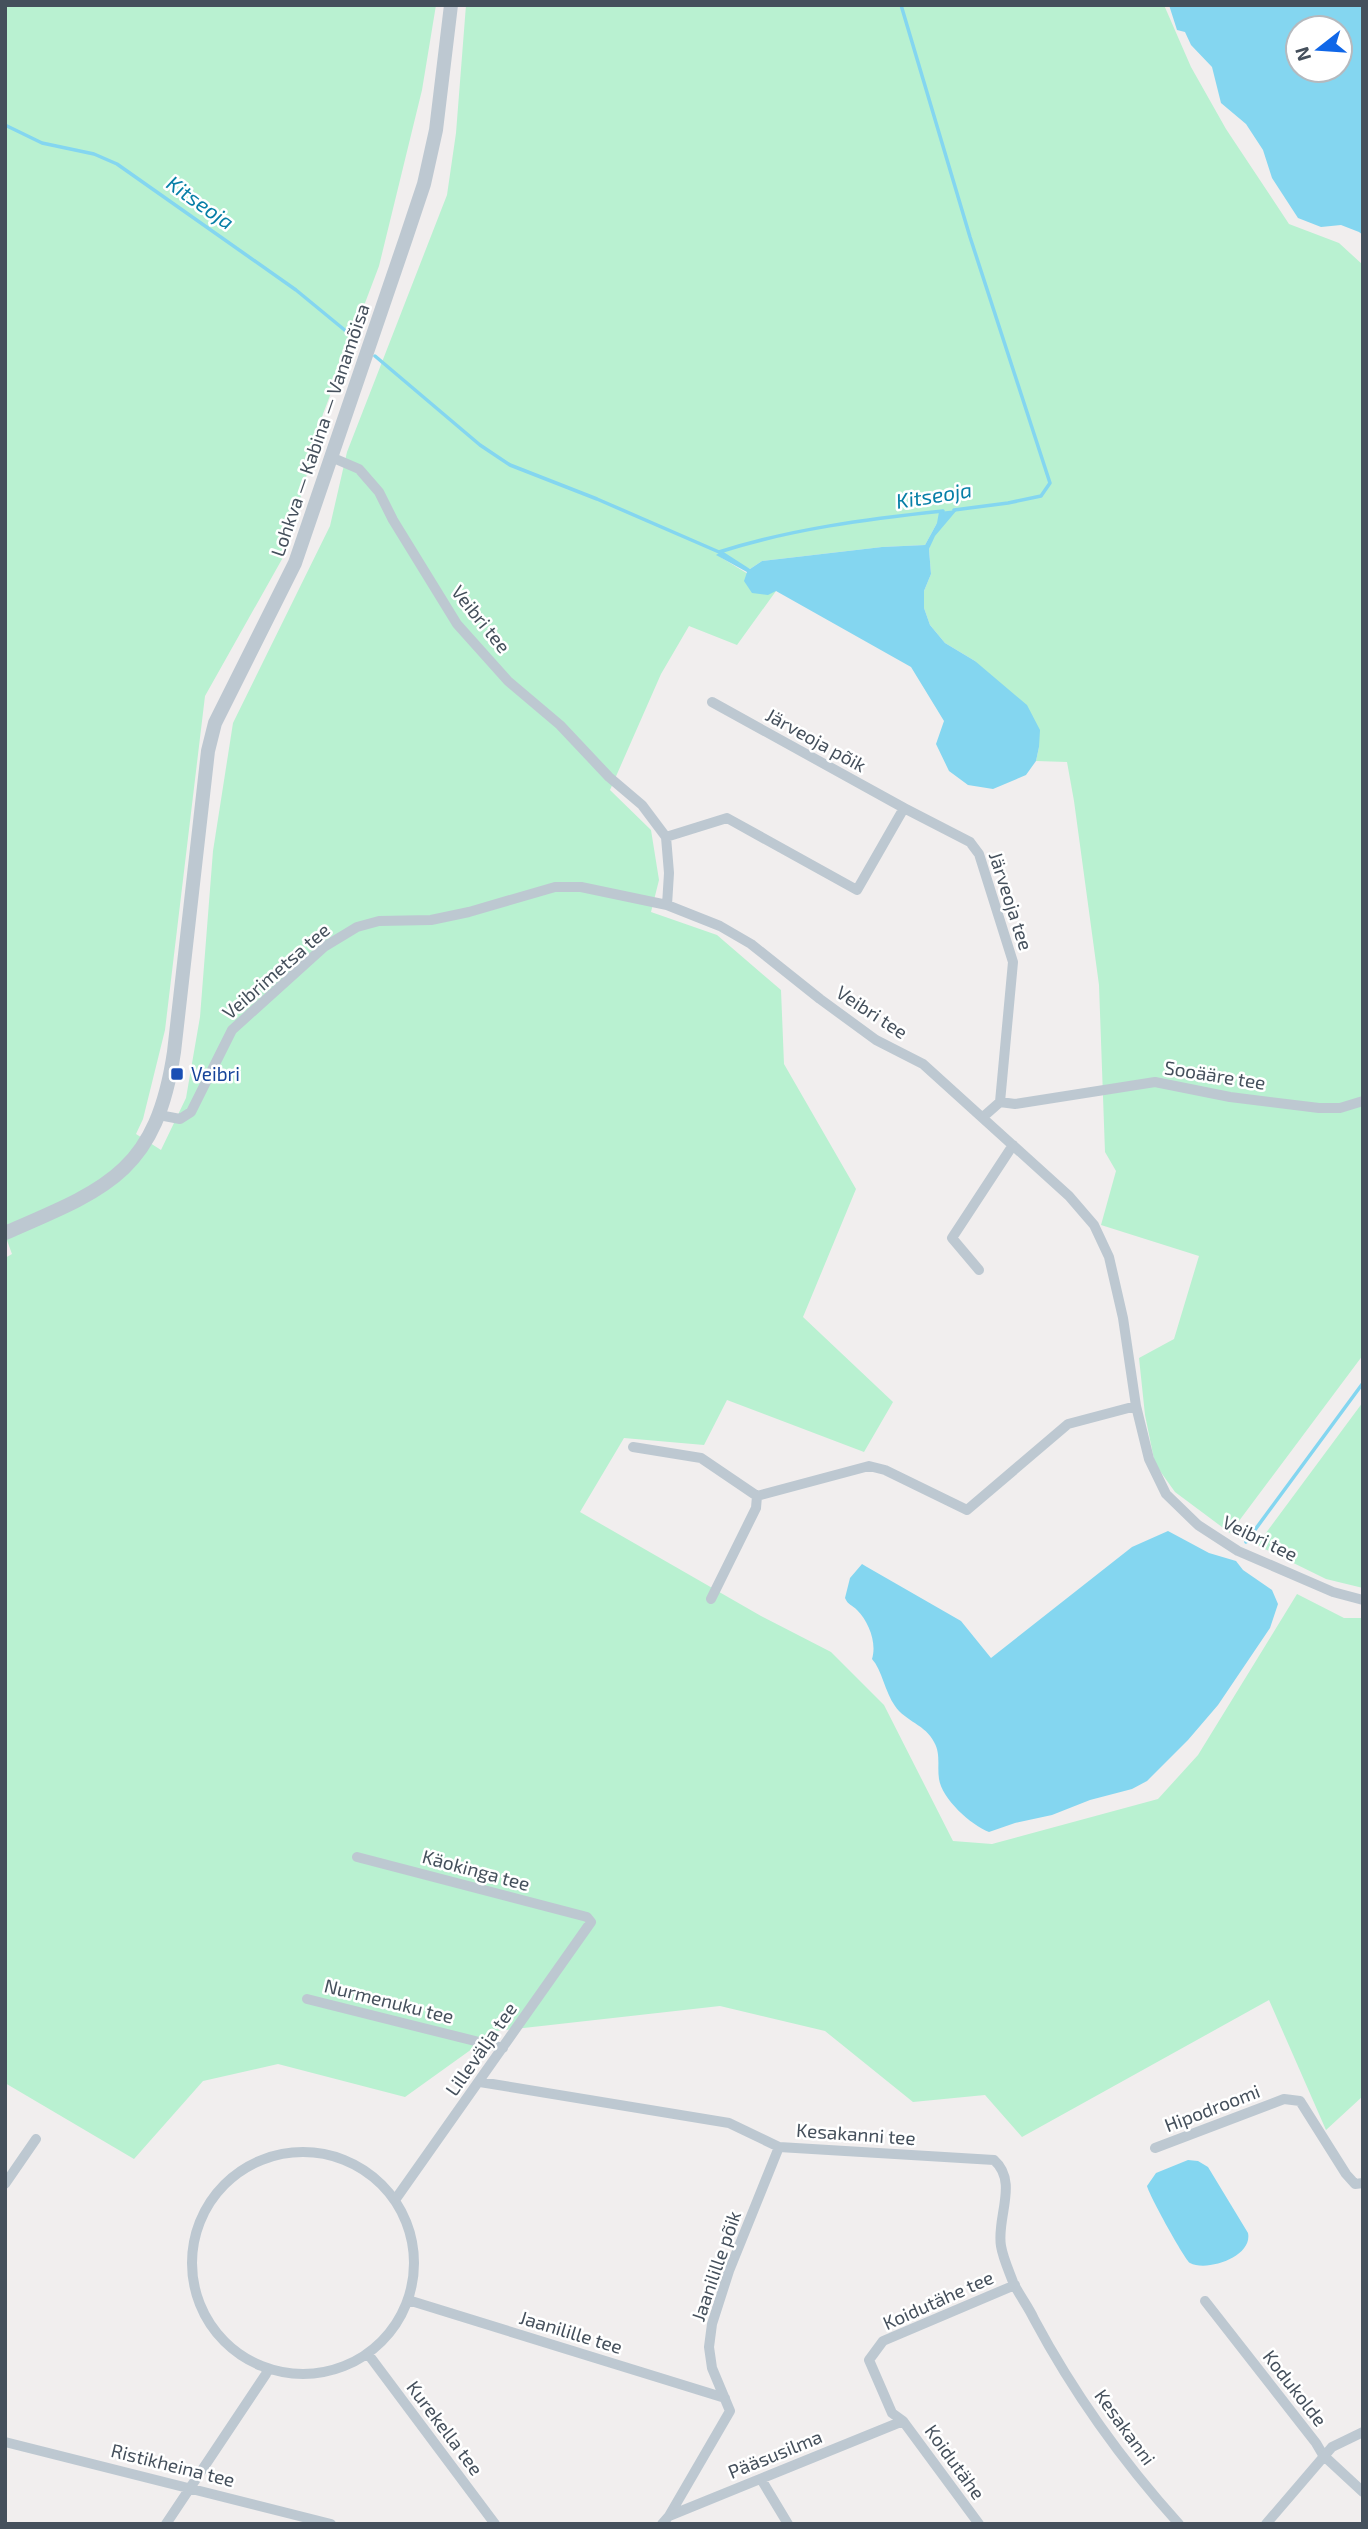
<svg xmlns="http://www.w3.org/2000/svg" width="1368" height="2529" font-family="'Exo 2',sans-serif">
<style>
.green{fill:#b9f1d1}
.water{fill:#84d6f0;fill-rule:evenodd}
.lines{fill:none;stroke-linecap:round;stroke-linejoin:round}
.stream{stroke:#84d6f0;stroke-width:3.5}
.minor{stroke:#bdc8d1;stroke-width:10}
.tertiary{stroke:#bdc8d1;stroke-width:14}
.transit-dot{fill:#1a4fb4;stroke:#fff;stroke-width:2.5}
.labels{text-anchor:middle;stroke-width:5;stroke-linejoin:round;paint-order:stroke}
.street-label{font-size:19px;fill:#45505c;stroke:#fff}
.transit-label{font-size:19px;fill:#164399;stroke:#fff;text-anchor:start}
.water-label{font-size:21px;font-style:italic;fill:#077fa7;stroke:#fff}
</style>
<rect width="100%" height="100%" fill="#f1eeee"/>
<!-- green -->
<path class="green" d="M 5,5 L 436,5 L 422,90 L 379,266 L 323,414 L 286,552 L 205,696 L 165,1030 L 143,1119 L 136,1134 L 161,1150 L 186,1098 L 200,1017 L 213,851 L 233,723 L 330,526 L 347,452 L 447,195 L 456,133 L 466,5 L 1164,5 L 1191,67 L 1226,129 L 1289,224 L 1339,243 L 1363,265 L 1363,1355 L 1230,1533 L 1175,1492 L 1155,1464 L 1145,1415 L 1139,1358 L 1174,1339 L 1199,1256 L 1101,1225 L 1116,1171 L 1105,1152 L 1099,985 L 1074,801 L 1067,762 L 1036,761 L 1039,747 L 975,661 L 945,643 L 930,625 L 924,608 L 924,591 L 931,574 L 929,549 L 937,523 L 925,545 L 882,547 L 762,561 L 750,569 L 717,555 L 776,591 L 737,645 L 689,626 L 661,674 L 610,790 L 651,830 L 659,880 L 651,912 L 717,935 L 781,990 L 784,1064 L 856,1189 L 803,1317 L 893,1402 L 864,1452 L 727,1400 L 704,1445 L 624,1438 L 580,1512 L 761,1616 L 831,1652 L 884,1705 L 953,1841 L 992,1844 L 1158,1799 L 1198,1755 L 1297,1594 L 1344,1618 L 1363,1618 L 1363,2096 L 1326,2130 L 1269,2000 L 1022,2137 L 985,2095 L 913,2102 L 825,2031 L 720,2006 L 497,2031 L 405,2097 L 278,2064 L 203,2081 L 134,2159 L 5,2083 L 5,1258 L 12,1254 L 5,1235 Z
M 1363,1402 L 1363,1588 L 1326,1579 L 1257,1545 Z"/>
<!-- water -->
<path class="water" d="M 1169,5 L 1363,5 L 1363,235 L 1359,232 L 1341,225 L 1321,227 L 1298,218 L 1272,178 L 1263,150 L 1246,124 L 1221,103 L 1212,67 L 1191,45 L 1185,32 L 1177,30 ZM 1298,28 L 1340,28 L 1340,70 L 1298,70 Z
M 957,510 L 935,536 L 929,549 L 931,574 L 924,591 L 924,608 L 930,625 L 945,643 L 975,661 L 1027,705 L 1040,730 L 1039,747 L 1036,761 L 1026,775 L 993,789 L 968,785 L 949,771 L 936,744 L 944,721 L 911,667 L 776,591 L 768,595 L 752,593 L 744,581 L 747,572 L 716,555 L 722,551 L 750,569 L 762,561 L 882,547 L 925,545 L 937,523 L 939,512 Z
M 1168,1531 L 1209,1553 L 1236,1561 L 1243,1570 L 1272,1590 L 1278,1604 L 1270,1628 L 1218,1705 L 1188,1740 L 1147,1781 L 1132,1789 L 1090,1800 L 1052,1815 L 1015,1823 L 989,1832 C 971,1825 942,1799 939,1779 C 937,1766 941,1754 934,1742 C 926,1725 905,1721 895,1706 C 885,1692 882,1670 872,1659 C 877,1643 869,1622 857,1610 C 852,1605 848,1605 845,1598 L 850,1578 L 862,1564 L 867,1567 L 961,1621 L 991,1658 L 1132,1547 Z
M 1188,2160 L 1198,2161 L 1208,2167 L 1248,2233 C 1253,2257 1207,2272 1190,2263 C 1185,2260 1149,2195 1147,2186 L 1156,2173 Z"/>
<g class="lines">
<!-- stream -->
<path class="stream" d="M 901,5 L 970,237 L 1050,483 L 1041,496 L 1008,503 L 954,510
M 5,125 L 42,143 L 94,154 L 117,164 L 296,290 L 358,341
M 375,356 L 480,445 L 510,465 L 597,499 L 719,552 C 791,529 867,519 943,511
M 1246,1542 L 1363,1383"/>
<!-- minor -->
<path class="minor" d="M 331,457 L 359,469 L 379,492 L 393,520 L 457,624 L 508,681 L 560,725 L 609,777 L 642,805 L 666,837 L 669,873 L 667,905 L 720,926 L 751,944 L 820,999 L 876,1040 L 923,1064 L 1069,1196 L 1094,1225 L 1109,1257 L 1123,1318 L 1136,1406 L 1149,1459 L 1166,1494 L 1198,1525 L 1238,1551 L 1333,1592 L 1363,1600
M 712,702 L 904,808
M 666,837 L 727,818 L 857,890 L 904,808 L 970,842 L 979,854 L 1013,962 L 1000,1102
M 159,1115 L 180,1119 L 191,1112 L 232,1030 L 324,947 L 357,927 L 379,921 L 431,920 L 469,912 L 555,887 L 581,887 L 667,905
M 983,1117 L 1000,1102 L 1015,1104 L 1155,1082 L 1230,1097 L 1319,1108 L 1340,1108 L 1363,1101
M 979,1270 L 952,1238 L 1013,1145
M 633,1447 L 701,1458 L 757,1496 L 869,1466 L 885,1470 L 967,1510 L 1068,1424 L 1136,1406
M 711,1599 L 756,1508 L 757,1496
M 357,1857 L 587,1917 L 591,1922 L 395,2200
M 307,1999 L 503,2048
M 480,2082 L 729,2123 L 779,2147 L 994,2160 C 1019,2182 996,2218 1001,2246 C 1003,2258 1009,2271 1013,2282 C 1019,2295 1028,2306 1034,2319 C 1073,2392 1123,2462 1179,2524
M 1155,2148 L 1284,2099 L 1300,2101 L 1346,2174 L 1355,2184 L 1363,2183
M192 2263a111 111 0 1 1 222 0a111 111 0 1 1-222 0Z
M 5,2184 L 36,2139
M 408,2300 L 725,2398
M 1205,2301 L 1316,2443 L 1323,2455 L 1363,2492
M 368,2354 L 495,2524
M 5,2442 L 331,2524
M 761,2479 L 788,2524
M 669,2516 L 730,2411 L 712,2368 L 709,2347 L 712,2324 L 729,2271 L 779,2147
M 166,2524 L 266,2374 L 267,2368
M 662,2524 L 669,2516 L 903,2421
M 979,2524 L 903,2421 L 892,2413 L 869,2360 L 883,2341 L 1015,2285
M 1266,2524 L 1332,2447 L 1363,2432"/>
<!-- tertiary -->
<path class="tertiary" d="M 5,1233 C 107,1189 156,1172 174,1052 L 208,751 L 215,723 L 295,563 L 406,238 L 424,184 L 436,130 L 451,5"/>
</g>
<!-- markers -->
<rect class="transit-dot" x="170" y="1067" width="14" height="14" rx="3.5"/>
<g class="labels">
<!-- street labels -->
<g class="street-label">
<text transform="translate(320 430) rotate(-71)" y="7">Lohkva — Kabina — Vanamõisa</text>
<text transform="translate(481 619) rotate(51)" y="7">Veibri tee</text>
<text transform="translate(816 740) rotate(29)" y="7">Järveoja põik</text>
<text transform="translate(1011 901) rotate(72)" y="7">Järveoja tee</text>
<text transform="translate(276 971) rotate(-41)" y="7">Veibrimetsa tee</text>
<text transform="translate(872 1012) rotate(33)" y="7">Veibri tee</text>
<text transform="translate(1215 1075) rotate(9)" y="7">Sooääre tee</text>
<text transform="translate(1260 1538) rotate(26)" y="7">Veibri tee</text>
<text transform="translate(476 1870) rotate(15)" y="7">Käokinga tee</text>
<text transform="translate(389 2001) rotate(14)" y="7">Nurmenuku tee</text>
<text transform="translate(481 2049) rotate(-55)" y="7">Lillevälja tee</text>
<text transform="translate(1212 2108) rotate(-21)" y="7">Hipodroomi</text>
<text transform="translate(856 2134) rotate(4)" y="7">Kesakanni tee</text>
<text transform="translate(716 2266) rotate(-71)" y="7">Jaanilille põik</text>
<text transform="translate(938 2300) rotate(-24)" y="7">Koidutähe tee</text>
<text transform="translate(571 2332) rotate(17)" y="7">Jaanilille tee</text>
<text transform="translate(1295 2388) rotate(52)" y="7">Kodukolde</text>
<text transform="translate(1125 2427) rotate(54)" y="7">Kesakanni</text>
<text transform="translate(445 2428) rotate(53)" y="7">Kurekella tee</text>
<text transform="translate(775 2454) rotate(-22)" y="7">Pääsusilma</text>
<text transform="translate(955 2462) rotate(54)" y="7">Koidutähe</text>
<text transform="translate(173 2465) rotate(14)" y="7">Ristikheina tee</text>
</g>
<!-- transit labels -->
<g class="transit-label">
<text x="191" y="1081">Veibri</text>
</g>
<!-- water labels -->
<g class="water-label">
<text transform="translate(200 203) rotate(35)" y="7">Kitseoja</text>
<text transform="translate(934 496) rotate(-9)" y="7">Kitseoja</text>
</g>
</g>
<!-- border -->
<rect width="1368" height="2529" fill="none" stroke="#45505c" stroke-width="14"/>
<!-- north arrow -->
<g transform="translate(1319 49) rotate(253)"><circle r="33" fill="#ffffff" stroke="#b5b9be" stroke-width="2"/>
<path d="M0-5L12 26L0 18L-12 26Z" fill="#1067e8"/>
<text y="-10" font-size="19" font-weight="bold" text-anchor="middle" fill="#45505c">N</text>
</g>
</svg>
